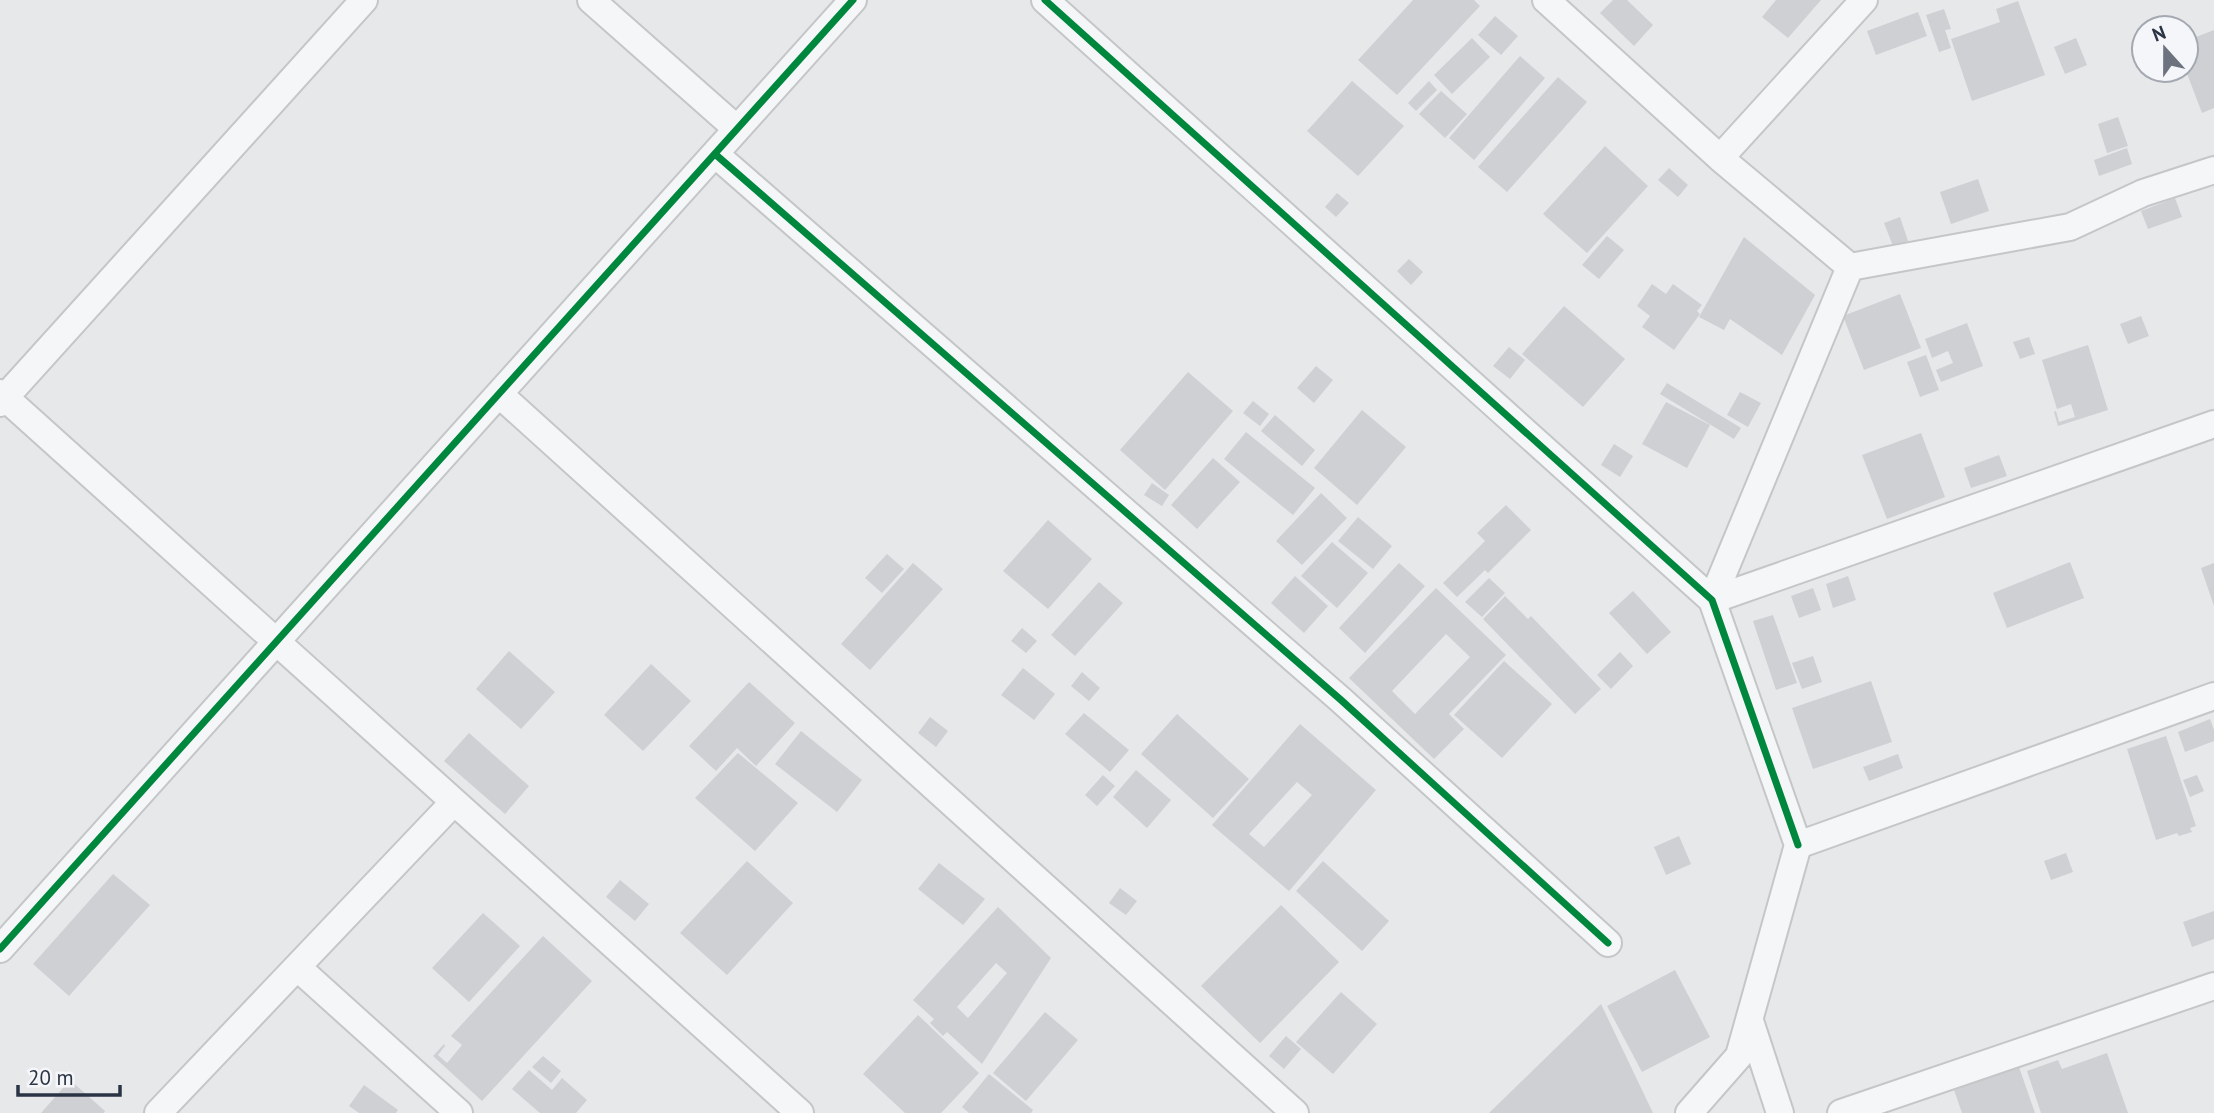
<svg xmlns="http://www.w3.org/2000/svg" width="2214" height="1113" font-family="'PT Sans',sans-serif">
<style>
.building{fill:#ced0d3;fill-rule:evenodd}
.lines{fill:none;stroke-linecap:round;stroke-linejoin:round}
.minor-casing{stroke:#c4c6c8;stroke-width:30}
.minor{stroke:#f5f6f7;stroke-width:26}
.cycleway-casing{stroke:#f4f6f9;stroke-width:11}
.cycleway{stroke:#00873e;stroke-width:7}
</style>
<rect width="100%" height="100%" fill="#e6e8ea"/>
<!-- building -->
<path class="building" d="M 1413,0 L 1474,0 L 1480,6 L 1397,95 L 1358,60 Z
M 1613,0 L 1627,0 L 1653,25 L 1634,46 L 1600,13 Z
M 1776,0 L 1821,0 L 1788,38 L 1762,17 Z
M 2018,1 L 2045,75 L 1972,101 L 1951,39 L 2000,22 L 1996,9 Z
M 1944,9 L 1951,29 L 1945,30 L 1951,48 L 1939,52 L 1926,15 Z
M 1918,12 L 1927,36 L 1876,55 L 1867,31 Z
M 1495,16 L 1518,36 L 1501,55 L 1478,35 Z
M 2214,30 L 2214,108 L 2202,113 L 2186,71 L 2186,41 Z
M 1472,38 L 1490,57 L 1452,94 L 1434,75 Z
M 2076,38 L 2087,65 L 2065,74 L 2054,47 Z
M 1520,56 L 1545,78 L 1474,160 L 1449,138 Z
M 1558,77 L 1587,102 L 1507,192 L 1478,167 Z
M 1352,81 L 1404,126 L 1358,176 L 1307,131 Z
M 1429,81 L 1437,90 L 1416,111 L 1408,103 Z
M 1441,91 L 1467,114 L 1445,138 L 1419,114 Z
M 2118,117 L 2128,146 L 2107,153 L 2098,124 Z
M 1605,146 L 1648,186 L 1587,253 L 1543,214 Z
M 2127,148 L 2132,164 L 2099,176 L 2094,160 Z
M 1669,168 L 1688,185 L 1678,197 L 1658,180 Z
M 1978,179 L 1989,211 L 1951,224 L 1940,192 Z
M 1337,193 L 1349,203 L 1336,217 L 1325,207 Z
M 2175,198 L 2182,217 L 2148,229 L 2141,211 Z
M 1900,217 L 1908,241 L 1893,246 L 1884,223 Z
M 1607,236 L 1624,250 L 1599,279 L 1582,265 Z
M 1744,237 L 1815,295 L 1782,355 L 1730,319 L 1724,330 L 1699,317 Z
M 1409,259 L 1423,272 L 1411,285 L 1397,271 Z
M 1652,284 L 1666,294 L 1673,284 L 1702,305 L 1697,311 L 1700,314 L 1674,350 L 1642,327 L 1650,316 L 1637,306 Z
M 1900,294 L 1921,348 L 1864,370 L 1843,316 Z
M 1564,306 L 1625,359 L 1583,407 L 1522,354 Z
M 2141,316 L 2149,336 L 2128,344 L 2120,324 Z
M 1967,323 L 1983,366 L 1941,382 L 1936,370 L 1953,363 L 1948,351 L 1932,358 L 1925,339 Z
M 2029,337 L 2035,354 L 2020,359 L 2013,342 Z
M 2088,345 L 2108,410 L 2058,426 L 2054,412 L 2056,411 L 2059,422 L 2075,417 L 2071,404 L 2057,409 L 2042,360 Z
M 1509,347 L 1525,360 L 1510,379 L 1493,366 Z
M 1926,355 L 1939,390 L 1920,397 L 1907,362 Z
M 1316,366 L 1333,380 L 1314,403 L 1297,388 Z
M 1188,372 L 1233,411 L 1165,490 L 1120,450 Z
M 1667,383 L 1741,428 L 1734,439 L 1660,394 Z
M 1740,392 L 1761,403 L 1748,427 L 1727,415 Z
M 1253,401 L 1269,414 L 1260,426 L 1243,413 Z
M 1666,402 L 1710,425 L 1687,468 L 1642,444 Z
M 1362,410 L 1406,447 L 1357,505 L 1314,468 Z
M 1275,415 L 1315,450 L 1302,466 L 1261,431 Z
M 1246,432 L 1315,488 L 1293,515 L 1224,459 Z
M 1921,433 L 1945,497 L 1887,519 L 1862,455 Z
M 1614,444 L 1633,456 L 1620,477 L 1601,465 Z
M 1999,455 L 2007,476 L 1971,488 L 1964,468 Z
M 1213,458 L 1240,482 L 1197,529 L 1171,505 Z
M 1152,483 L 1169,495 L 1162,506 L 1144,495 Z
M 1321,493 L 1347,518 L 1302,565 L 1276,541 Z
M 1506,505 L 1531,530 L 1488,573 L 1485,570 L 1457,597 L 1443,583 L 1485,541 L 1477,533 Z
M 1358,517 L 1392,546 L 1373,569 L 1338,541 Z
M 1048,520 L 1092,559 L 1048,609 L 1003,571 Z
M 1332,542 L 1368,573 L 1337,608 L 1301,576 Z
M 887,554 L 904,569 L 882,593 L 865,578 Z
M 2070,562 L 2084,598 L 2007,628 L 1993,593 Z
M 913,563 L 943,589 L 870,670 L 841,644 Z
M 1399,563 L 1425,586 L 1365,653 L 1339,628 Z
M 2214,563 L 2214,606 L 2201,568 Z
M 1295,576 L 1328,606 L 1304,633 L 1271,603 Z
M 1848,576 L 1856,600 L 1833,608 L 1826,584 Z
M 1489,578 L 1505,593 L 1482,617 L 1465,602 Z
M 1099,582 L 1123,603 L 1075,656 L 1051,635 Z
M 1436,588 L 1506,655 L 1449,714 L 1464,729 L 1434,759 L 1349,678 ZM 1446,634 L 1470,657 L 1415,714 L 1392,691 Z
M 1813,588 L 1821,610 L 1799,618 L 1791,596 Z
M 1633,591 L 1671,632 L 1647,654 L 1609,613 Z
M 1505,596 L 1528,619 L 1531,616 L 1601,689 L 1575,714 L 1483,619 Z
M 1773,615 L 1797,683 L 1776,690 L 1753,621 Z
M 1022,628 L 1037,641 L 1026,653 L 1011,641 Z
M 509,651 L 555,692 L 521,729 L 476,689 Z
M 1620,652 L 1633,666 L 1611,689 L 1597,675 Z
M 1813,656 L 1822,682 L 1802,689 L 1792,663 Z
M 1504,661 L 1552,704 L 1502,758 L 1454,715 Z
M 651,664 L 691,701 L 643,751 L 604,715 Z
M 1023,668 L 1055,694 L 1034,720 L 1001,695 Z
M 1082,672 L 1100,688 L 1089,701 L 1071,686 Z
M 1871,681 L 1892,742 L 1813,769 L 1792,708 Z
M 749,682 L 795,723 L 756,766 L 737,748 L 716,771 L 689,746 Z
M 1084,713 L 1129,750 L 1110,772 L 1065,734 Z
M 1177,714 L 1249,779 L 1213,818 L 1141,754 Z
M 930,717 L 948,731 L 936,747 L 918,733 Z
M 2210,719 L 2214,730 L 2214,741 L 2185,752 L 2178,732 Z
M 1300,724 L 1376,790 L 1289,891 L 1212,825 ZM 1297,782 L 1312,795 L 1264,847 L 1249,834 Z
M 801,731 L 862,780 L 837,812 L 775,764 Z
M 469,733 L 529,786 L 505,814 L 444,761 Z
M 2166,736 L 2196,826 L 2190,828 L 2192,832 L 2179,836 L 2177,833 L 2156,840 L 2127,749 Z
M 738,753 L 798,803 L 755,851 L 695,798 Z
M 1898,754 L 1903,768 L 1869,781 L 1863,767 Z
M 1136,770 L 1171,800 L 1147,828 L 1113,797 Z
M 1103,775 L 1115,786 L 1097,806 L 1085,795 Z
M 2197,775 L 2204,791 L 2190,797 L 2183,780 Z
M 1679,836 L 1691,864 L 1666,875 L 1654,847 Z
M 2066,853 L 2073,872 L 2051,880 L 2044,861 Z
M 747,861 L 793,903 L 727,975 L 680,933 Z
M 1323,861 L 1389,921 L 1362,951 L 1296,891 Z
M 939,863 L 985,899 L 963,925 L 918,889 Z
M 113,874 L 150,905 L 69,996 L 33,964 Z
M 620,880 L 649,904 L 635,921 L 606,897 Z
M 1120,888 L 1137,901 L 1126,915 L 1109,903 Z
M 1281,905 L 1339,962 L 1260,1043 L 1201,986 Z
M 998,907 L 1051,958 L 982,1064 L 947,1032 L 943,1036 L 930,1023 L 934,1019 L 913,1000 ZM 996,963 L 1007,973 L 968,1018 L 957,1007 Z
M 2214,911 L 2214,939 L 2192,947 L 2183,922 Z
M 483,913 L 520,946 L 469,1002 L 432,968 Z
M 543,936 L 592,981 L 482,1101 L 433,1056 L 444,1044 L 445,1046 L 438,1055 L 447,1063 L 462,1045 L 451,1036 Z
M 1675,970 L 1710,1037 L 1642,1072 L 1607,1006 Z
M 1341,992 L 1377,1024 L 1333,1074 L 1296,1042 Z
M 1601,1004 L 1653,1113 L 1489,1113 Z
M 1045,1012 L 1078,1040 L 1026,1101 L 993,1073 Z
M 918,1015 L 979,1073 L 941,1113 L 905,1113 L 863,1074 Z
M 1286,1036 L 1301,1049 L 1284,1069 L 1269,1056 Z
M 2107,1053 L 2128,1113 L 2041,1113 L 2027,1071 L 2058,1060 L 2062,1069 Z
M 543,1056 L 561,1071 L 551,1083 L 532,1067 Z
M 2019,1067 L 2035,1113 L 1962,1113 L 1954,1090 Z
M 529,1070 L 552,1090 L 562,1078 L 587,1100 L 576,1113 L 540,1113 L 512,1089 Z
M 989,1074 L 1033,1110 L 1031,1113 L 969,1113 L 962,1107 Z
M 70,1080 L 105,1111 L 104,1113 L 41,1113 Z
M 364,1085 L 398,1110 L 396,1113 L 359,1113 L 349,1106 Z"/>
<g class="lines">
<!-- minor casing -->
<g class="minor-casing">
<path id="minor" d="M 591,0 L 737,129
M 1045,0 L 1712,600 L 1798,845
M 1546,0 L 1720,158 L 1850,267 L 2070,227 L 2143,193 L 2214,170
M 715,154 L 1341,700 L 1608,943
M 1720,158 L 1864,0
M 0,393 L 800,1113
M 499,394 L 1295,1113
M 0,403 L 364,0
M 1712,600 L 2214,424
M 1712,600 L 1850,267
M 0,949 L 853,0
M 297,967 L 459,1113
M 1750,1021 L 1780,1113
M 158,1113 L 454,802
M 1689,1113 L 1739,1056 L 1798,845 L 2214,696
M 1841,1113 L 2214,986"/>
</g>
<!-- minor -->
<use href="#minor" class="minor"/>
<!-- cycleway casing -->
<g class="cycleway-casing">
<path id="cycleway" d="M 1045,0 L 1712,600 L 1798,845
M 715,154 L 1341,700 L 1608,943
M 0,949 L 853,0"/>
</g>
<!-- cycleway -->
<use href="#cycleway" class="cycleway"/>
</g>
<!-- north arrow -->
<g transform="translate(2165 49) rotate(339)"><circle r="33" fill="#f4f6f9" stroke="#a4a8b1" stroke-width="2"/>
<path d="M0-5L12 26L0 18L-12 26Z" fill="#6c737f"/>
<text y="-10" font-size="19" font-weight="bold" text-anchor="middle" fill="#2b3445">N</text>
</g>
<!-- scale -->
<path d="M18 1085v10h102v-10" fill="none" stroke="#2b3445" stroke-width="3.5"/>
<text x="28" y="1085" font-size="21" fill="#2b3445" stroke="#f4f6f9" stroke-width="5" paint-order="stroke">20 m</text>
</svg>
